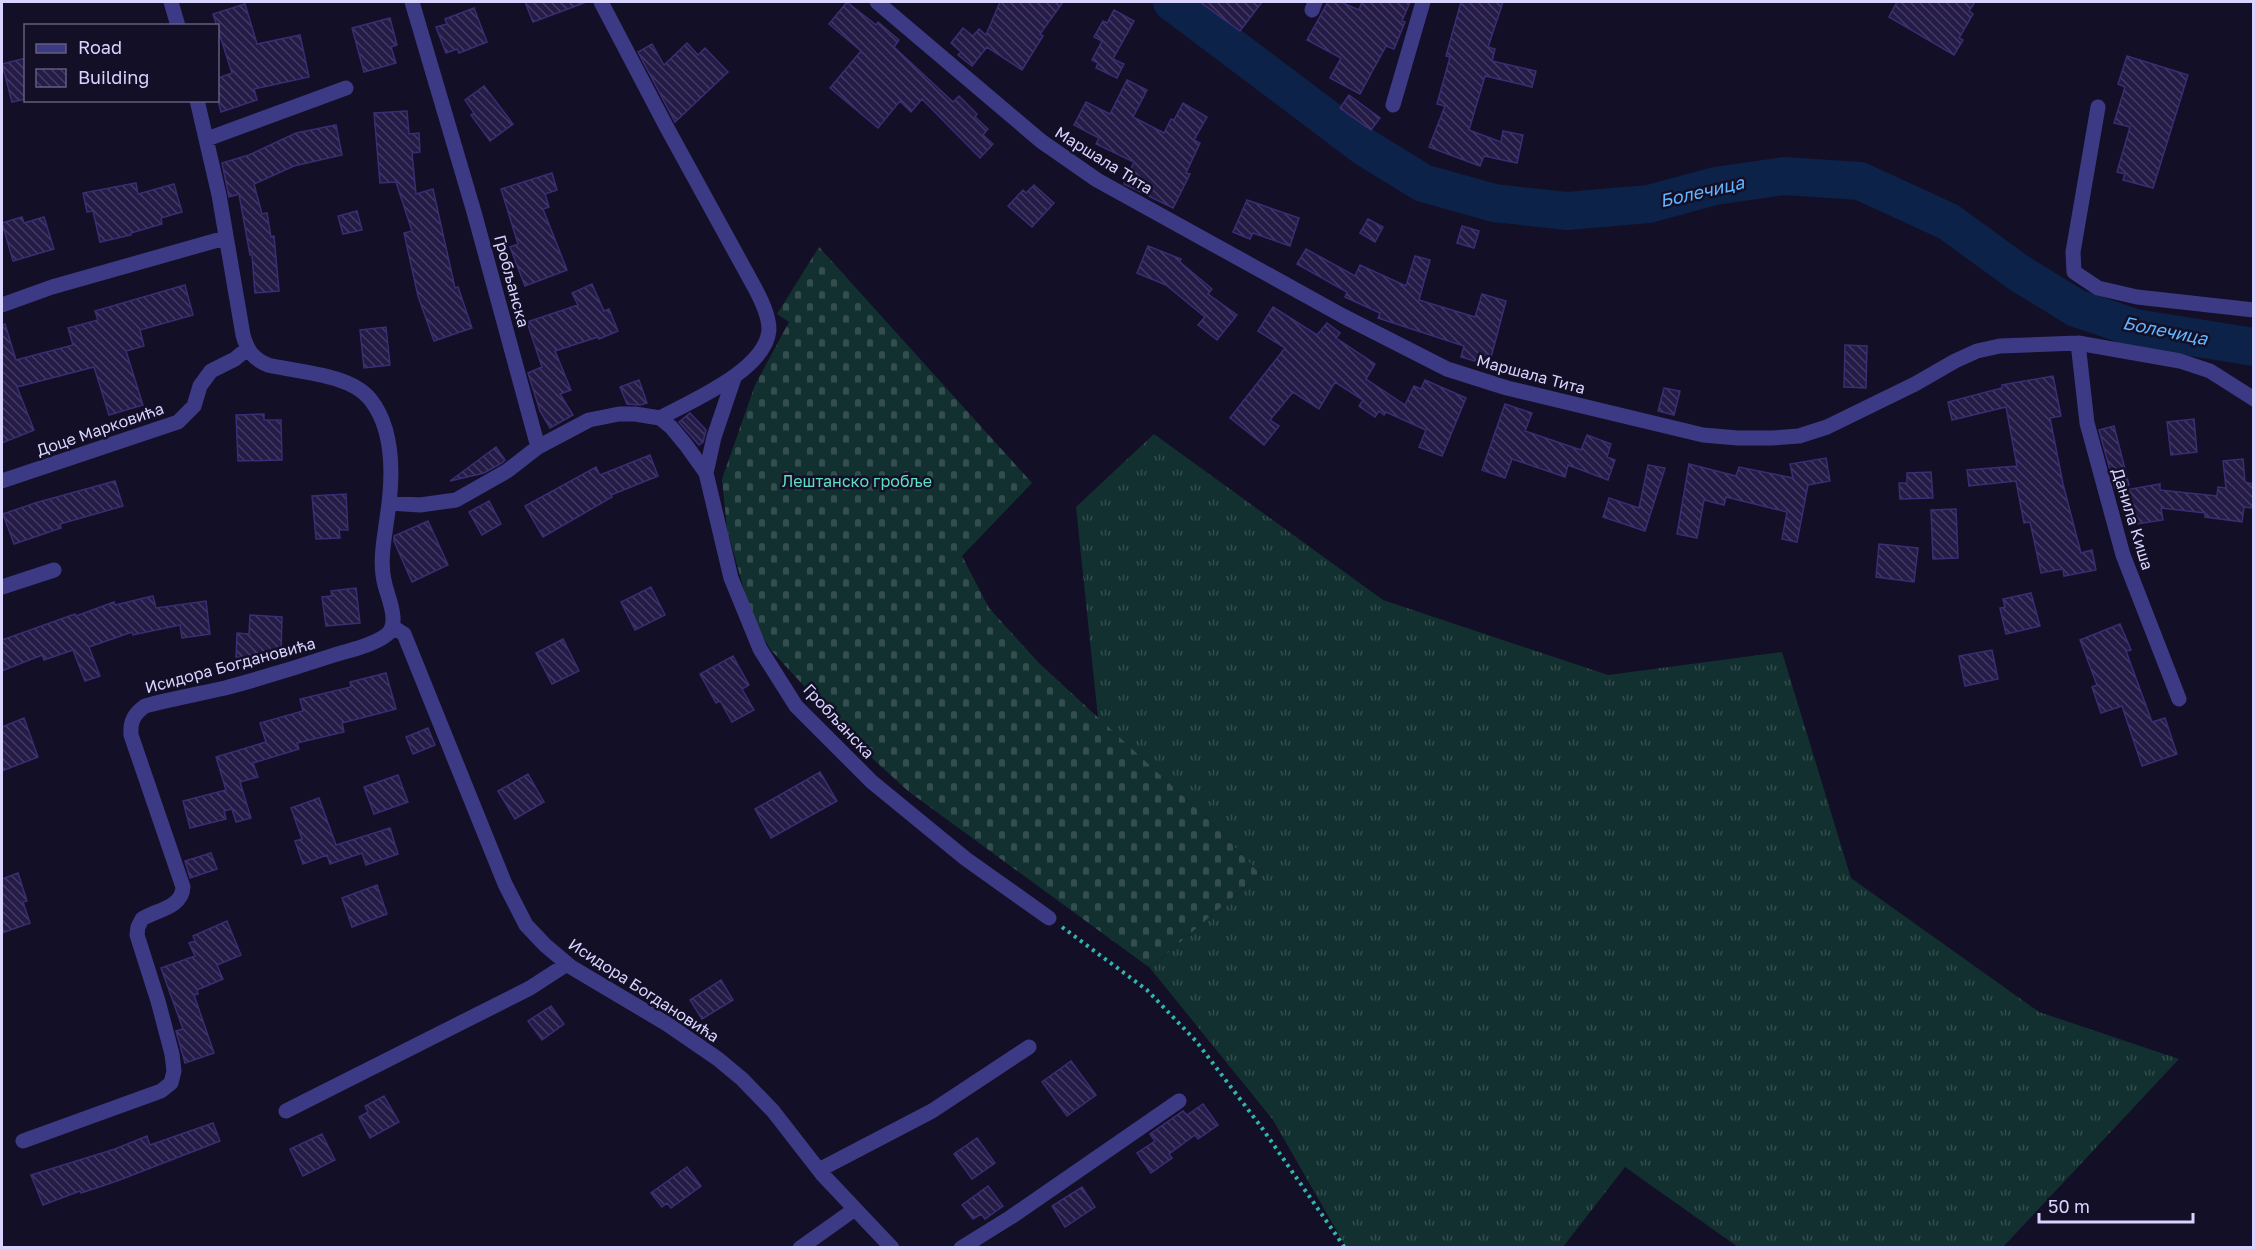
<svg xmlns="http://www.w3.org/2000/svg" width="2255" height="1249" font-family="'Golos Text',sans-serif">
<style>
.grass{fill:url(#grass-tufts)}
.cemetery{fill:url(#cemetery-stones)}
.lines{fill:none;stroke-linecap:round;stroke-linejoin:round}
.river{stroke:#0c2248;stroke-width:38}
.building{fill:url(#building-back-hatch);stroke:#3b2d73;stroke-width:1.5}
.path{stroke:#2fb8b0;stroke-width:4;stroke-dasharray:3 4.5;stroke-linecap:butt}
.minor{stroke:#3d3a85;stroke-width:15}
.labels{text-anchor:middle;stroke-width:5;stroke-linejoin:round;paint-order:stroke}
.street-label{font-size:16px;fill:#d9d4ff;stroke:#130f26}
.park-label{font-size:16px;fill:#5fe0c0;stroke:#130f26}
.water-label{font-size:18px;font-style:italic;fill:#62b6ff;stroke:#130f26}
</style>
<defs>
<pattern id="grass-tufts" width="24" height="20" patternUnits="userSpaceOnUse" patternTransform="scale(1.5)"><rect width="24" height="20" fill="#12302f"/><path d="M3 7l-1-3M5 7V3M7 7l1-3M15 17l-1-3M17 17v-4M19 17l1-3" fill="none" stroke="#344d4e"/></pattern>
<pattern id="cemetery-stones" width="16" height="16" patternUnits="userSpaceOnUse" patternTransform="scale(1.5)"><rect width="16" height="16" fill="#12302f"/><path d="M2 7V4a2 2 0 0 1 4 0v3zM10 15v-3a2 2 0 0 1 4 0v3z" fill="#344d4e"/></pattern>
<pattern id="building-back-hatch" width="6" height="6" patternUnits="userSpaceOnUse" patternTransform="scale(1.5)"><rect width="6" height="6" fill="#241b47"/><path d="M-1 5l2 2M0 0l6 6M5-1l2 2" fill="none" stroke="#433b63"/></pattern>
</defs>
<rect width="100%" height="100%" fill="#130f26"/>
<!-- grass -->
<path class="grass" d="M 1154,434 L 1383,600 L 1608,675 L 1782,652 L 1851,878 L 2039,1012 L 2179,1059 L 2003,1247 L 1738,1247 L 1625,1167 L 1563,1247 L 1346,1247 L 1273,1120 L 1150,968 L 1260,874 L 1209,820 L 1098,718 L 1076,507 Z"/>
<!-- cemetery -->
<path class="cemetery" d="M 819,247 L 1032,483 L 962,556 L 989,608 L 1039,663 L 1209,820 L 1260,874 L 1150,968 L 908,791 L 859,746 L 770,649 L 751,615 L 727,529 L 722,479 L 755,385 L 789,322 L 777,314 Z"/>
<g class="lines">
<!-- river -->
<path class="river" d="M 1172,2 L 1366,148 L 1423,183 L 1494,203 L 1567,211 L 1649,204 L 1715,186 L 1784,176 L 1860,181 L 1949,222 L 2019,273 L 2076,308 L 2135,328 L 2254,347"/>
</g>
<!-- building -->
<path class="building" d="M 525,2 L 584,2 L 584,3 L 533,22 Z
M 847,2 L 876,25 L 878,22 L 899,40 L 894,47 L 953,102 L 959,96 L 977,114 L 975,117 L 988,129 L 983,135 L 993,144 L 980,158 L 922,99 L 911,112 L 900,101 L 878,128 L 830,88 L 861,51 L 829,24 Z
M 1000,2 L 1063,2 L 1040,34 L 1043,36 L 1022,70 L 987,47 L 972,66 L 958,55 L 961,52 L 951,43 L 963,28 L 973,36 L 979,29 L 986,35 Z
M 1200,2 L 1262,2 L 1240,31 Z
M 1328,2 L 1341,2 L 1359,10 L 1362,2 L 1410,2 L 1402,21 L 1405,22 L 1394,49 L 1386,46 L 1360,94 L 1330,78 L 1341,58 L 1307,40 Z
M 1461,2 L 1503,2 L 1488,47 L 1495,49 L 1492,61 L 1536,71 L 1532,87 L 1485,76 L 1469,130 L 1501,142 L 1503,131 L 1523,135 L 1517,163 L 1484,156 L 1480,166 L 1429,147 L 1445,106 L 1437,104 L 1450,57 L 1446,56 Z
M 1897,2 L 1975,2 L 1969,11 L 1973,14 L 1959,38 L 1963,40 L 1954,55 L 1889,17 Z
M 245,4 L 257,44 L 300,35 L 309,77 L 254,89 L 257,100 L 221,112 L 218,101 L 218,78 L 232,73 L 213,14 Z
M 474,8 L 487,42 L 459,53 L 457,49 L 446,53 L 436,27 L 447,24 L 445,19 Z
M 1114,10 L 1134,21 L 1113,59 L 1124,64 L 1117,78 L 1096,68 L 1098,63 L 1092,60 L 1102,41 L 1094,37 L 1103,21 L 1107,23 Z
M 390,18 L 397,45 L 391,47 L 396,63 L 364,72 L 352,28 Z
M 687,43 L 698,55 L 705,48 L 728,72 L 675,122 L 638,52 L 652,44 L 664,65 Z
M 2127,56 L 2188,75 L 2153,188 L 2123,180 L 2125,174 L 2117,172 L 2130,127 L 2114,123 L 2125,87 L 2118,84 Z
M 26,58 L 26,99 L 12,102 L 2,64 Z
M 1127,80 L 1147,90 L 1133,117 L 1164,133 L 1171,119 L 1174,120 L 1183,103 L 1207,117 L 1194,140 L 1200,143 L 1186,173 L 1190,174 L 1173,208 L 1124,184 L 1134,162 L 1096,144 L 1099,138 L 1074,125 L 1086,102 L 1110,114 Z
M 484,86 L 513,124 L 490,141 L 471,115 L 474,113 L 465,100 Z
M 1349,95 L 1380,118 L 1371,130 L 1340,108 Z
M 407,111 L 409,134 L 419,133 L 420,152 L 412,153 L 416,194 L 433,189 L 455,288 L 458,287 L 472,328 L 434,341 L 418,296 L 404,233 L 412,231 L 396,182 L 380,183 L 374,113 Z
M 336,125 L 342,155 L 294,166 L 254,184 L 262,214 L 267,213 L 271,237 L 274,236 L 279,291 L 255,293 L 252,255 L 250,255 L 239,194 L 229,197 L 222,163 L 249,155 L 296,133 Z
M 552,173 L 557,190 L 545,194 L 549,207 L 543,209 L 567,270 L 525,286 L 510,247 L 518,244 L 501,189 Z
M 136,183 L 138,194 L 174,184 L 182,212 L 161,218 L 162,224 L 131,233 L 131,235 L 100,242 L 93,211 L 87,212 L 83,193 Z
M 1034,185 L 1054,203 L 1032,227 L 1008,206 L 1023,190 L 1026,193 Z
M 1247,200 L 1299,218 L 1290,246 L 1253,233 L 1250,239 L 1233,232 Z
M 357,211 L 362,230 L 343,234 L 338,216 Z
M 22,217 L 24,223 L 44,217 L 54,249 L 13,261 L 2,223 Z
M 1368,219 L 1383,227 L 1375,242 L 1360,233 Z
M 1462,226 L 1479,231 L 1474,248 L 1457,243 Z
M 1148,246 L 1181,259 L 1180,262 L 1212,289 L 1208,294 L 1237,315 L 1217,340 L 1198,325 L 1205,317 L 1166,285 L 1137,273 Z
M 1306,249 L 1355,276 L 1360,265 L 1406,286 L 1415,256 L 1430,260 L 1419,300 L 1475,317 L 1482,294 L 1506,301 L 1489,365 L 1461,357 L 1464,346 L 1378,318 L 1380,313 L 1345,297 L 1347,292 L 1297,264 Z
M 592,284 L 604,311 L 609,309 L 618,331 L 599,339 L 598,337 L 555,351 L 571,390 L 560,394 L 573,415 L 550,428 L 540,411 L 528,373 L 542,367 L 527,322 L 578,305 L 572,293 Z
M 185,285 L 193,315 L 140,330 L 144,346 L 126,351 L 143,405 L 109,415 L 94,367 L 17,387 L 34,430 L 2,443 L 2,325 L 5,324 L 16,360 L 73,345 L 68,328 L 98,320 L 95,311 Z
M 1273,307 L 1317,335 L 1327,323 L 1340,333 L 1336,338 L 1375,364 L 1366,379 L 1405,405 L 1414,386 L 1421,389 L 1425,380 L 1466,398 L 1442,456 L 1419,447 L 1426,430 L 1386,412 L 1384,415 L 1379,411 L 1375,417 L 1359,406 L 1363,400 L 1335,382 L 1319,409 L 1293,392 L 1270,420 L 1279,426 L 1264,445 L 1230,418 L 1285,348 L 1258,331 Z
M 386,327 L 390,365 L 364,368 L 360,330 Z
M 1845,345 L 1867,346 L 1866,388 L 1844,387 Z
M 2053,376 L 2061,416 L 2050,418 L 2063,484 L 2081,553 L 2092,550 L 2096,570 L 2064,576 L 2063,569 L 2041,573 L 2030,522 L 2024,523 L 2016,481 L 1969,486 L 1967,470 L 2017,466 L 2006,407 L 1952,420 L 1948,402 L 2002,388 L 2002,385 Z
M 639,380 L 647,403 L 640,405 L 627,404 L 620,387 Z
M 1664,388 L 1680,391 L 1674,415 L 1658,411 Z
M 1505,404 L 1532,413 L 1525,431 L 1581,450 L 1587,435 L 1611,444 L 1607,457 L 1615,460 L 1608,480 L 1568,465 L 1565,477 L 1512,459 L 1505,478 L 1482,470 Z
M 690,413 L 706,430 L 703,442 L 699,445 L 679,422 Z
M 264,414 L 264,420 L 281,420 L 282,460 L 238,461 L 236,415 Z
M 2194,419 L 2197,452 L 2171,455 L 2167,422 Z
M 2114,426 L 2129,485 L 2115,488 L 2099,430 Z
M 496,447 L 505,460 L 502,463 L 484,473 L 450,481 Z
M 650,455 L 658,476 L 611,495 L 612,497 L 543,537 L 525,506 L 596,467 L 600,475 Z
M 1826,458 L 1830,481 L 1808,485 L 1797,542 L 1782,539 L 1787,512 L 1726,497 L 1724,505 L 1704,500 L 1697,538 L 1677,534 L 1689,464 L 1736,476 L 1739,467 L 1793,478 L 1790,464 Z
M 2243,459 L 2245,482 L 2253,484 L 2253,508 L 2244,507 L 2242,522 L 2205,517 L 2205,513 L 2161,508 L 2163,520 L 2131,525 L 2125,490 L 2160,484 L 2160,490 L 2217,496 L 2218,487 L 2226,488 L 2223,461 Z
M 1648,465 L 1665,468 L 1645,531 L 1603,517 L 1609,498 L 1639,508 Z
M 1931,472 L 1933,498 L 1900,499 L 1899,483 L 1907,483 L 1907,473 Z
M 115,481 L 123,506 L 60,524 L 61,528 L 14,544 L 3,514 L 35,503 Z
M 346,494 L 348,530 L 339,530 L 340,538 L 316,539 L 312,496 Z
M 489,501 L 501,524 L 482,535 L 469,512 Z
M 1956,509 L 1958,558 L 1933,559 L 1931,510 Z
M 428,521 L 448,565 L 412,582 L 394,541 L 394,536 Z
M 1879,544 L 1918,548 L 1914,582 L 1876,577 Z
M 651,587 L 665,615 L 635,630 L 621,602 Z
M 356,588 L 360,623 L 326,626 L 322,597 L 332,596 L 331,591 Z
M 2031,593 L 2040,626 L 2006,634 L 2000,608 L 2005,607 L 2003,599 Z
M 153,596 L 156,608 L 206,601 L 210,634 L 182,638 L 180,625 L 133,635 L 132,632 L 89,647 L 100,676 L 85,681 L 73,650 L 44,660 L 42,655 L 2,671 L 2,640 L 75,614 L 76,616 L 114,602 L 115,605 Z
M 250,615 L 282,617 L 281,654 L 254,653 L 254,658 L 236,657 L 237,633 L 249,634 Z
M 2120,624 L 2131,650 L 2126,651 L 2152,722 L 2165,718 L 2177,754 L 2142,766 L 2122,706 L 2101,713 L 2092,687 L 2097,685 L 2080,640 Z
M 563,639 L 579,671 L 552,684 L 536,653 Z
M 1992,650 L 1998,679 L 1965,686 L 1959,656 Z
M 733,656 L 749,685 L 742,689 L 754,710 L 732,722 L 720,701 L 716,703 L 700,674 Z
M 386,673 L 396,709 L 342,723 L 344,732 L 297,743 L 299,749 L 253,763 L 258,777 L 240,782 L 251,818 L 236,822 L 232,809 L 224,811 L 226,819 L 190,828 L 183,801 L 226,790 L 216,757 L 266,742 L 260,723 L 303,711 L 300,699 L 351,687 L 350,682 Z
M 24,718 L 38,757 L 2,771 L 2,727 Z
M 428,728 L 435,745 L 413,754 L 406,737 Z
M 820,772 L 837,801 L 771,838 L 755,809 Z
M 528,774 L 544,802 L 515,819 L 498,791 Z
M 398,775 L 408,802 L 374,814 L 364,787 Z
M 319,798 L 336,845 L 390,828 L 398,854 L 366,865 L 362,853 L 330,864 L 327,855 L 303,864 L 295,841 L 302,839 L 291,808 Z
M 211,853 L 217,869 L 190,878 L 185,861 Z
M 18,873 L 27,901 L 23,902 L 30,923 L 2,933 L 2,879 Z
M 377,885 L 387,914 L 352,927 L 342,898 Z
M 227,921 L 241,955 L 217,965 L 223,979 L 197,990 L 198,994 L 194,995 L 214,1053 L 185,1063 L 176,1031 L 183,1029 L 161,968 L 195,956 L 189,943 L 195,941 L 193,936 Z
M 721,980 L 733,1000 L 702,1019 L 690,1000 Z
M 551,1006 L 564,1024 L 542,1040 L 528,1021 Z
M 1071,1061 L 1096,1095 L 1067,1116 L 1042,1082 Z
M 384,1096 L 399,1122 L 370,1138 L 359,1117 L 368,1112 L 365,1106 Z
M 1203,1104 L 1218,1125 L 1198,1139 L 1195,1135 L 1169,1154 L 1172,1158 L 1151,1173 L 1137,1153 L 1155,1141 L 1150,1134 L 1183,1111 L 1187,1115 Z
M 213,1123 L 220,1141 L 117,1181 L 81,1193 L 80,1191 L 43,1205 L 31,1175 L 115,1149 L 147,1136 L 150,1145 Z
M 322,1134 L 335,1160 L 303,1176 L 290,1149 Z
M 977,1138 L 995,1163 L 972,1179 L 954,1154 Z
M 687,1167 L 701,1186 L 671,1208 L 667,1203 L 662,1207 L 651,1193 Z
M 988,1186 L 1003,1206 L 985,1219 L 981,1214 L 973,1219 L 962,1205 Z
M 1082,1187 L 1095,1207 L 1065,1227 L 1052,1206 Z"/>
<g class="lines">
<!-- path -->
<path class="path" d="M 1062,927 L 1147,990 L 1196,1041 L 1262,1128 L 1345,1248"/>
<!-- minor -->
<path class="minor" d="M 171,2 L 178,26
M 412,2 L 474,212 L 538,447
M 601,2 L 666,126 L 756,290 C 762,302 769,316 769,330 C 766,370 691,401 660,418
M 877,2 L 1041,141 L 1097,180 L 1343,316 L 1447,369 L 1507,388 L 1703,435 L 1738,438 L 1772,438 L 1799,436 L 1827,427 L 1915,384 L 1955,361 L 1977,351 L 2000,346 L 2078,343 L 2180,361 L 2210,371 L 2254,399
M 1312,10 L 1315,2
M 1393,105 L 1423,2
M 2098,107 L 2073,252 L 2074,272 L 2098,288 L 2137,297 L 2254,310
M 207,139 L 346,88
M 2,305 L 52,287 L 225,238
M 2078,343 L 2087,423 L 2123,555 L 2179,699
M 706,473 L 714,437 L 734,378
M 2,481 L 178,422 L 194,406 L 200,386 L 211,371 L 235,359 L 247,349
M 389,503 L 420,505 L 456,500 L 507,471 L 538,447 L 589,420 L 619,414 L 635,414 L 660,418 L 671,427 L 686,445 L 706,473 L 731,578 L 760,649 L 796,706 L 872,782 L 966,859 L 1049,918
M 2,587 L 54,570
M 393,627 L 404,634 L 505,884 L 526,925 L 545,945 L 571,967 L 667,1024 L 718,1059 L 742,1079 L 773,1111 L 822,1174 L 892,1248
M 286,1111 L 530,988 L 567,964
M 23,1141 L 161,1091 L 171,1083 L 174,1071 L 172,1054 L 158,1001 L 137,935 L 138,927 L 142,919 C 156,910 182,908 183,887 L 131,735 C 130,721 134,714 145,706 C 171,699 198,694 225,688 C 262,678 298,667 334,655 C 350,650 371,646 385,636 C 401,626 389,600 385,585 C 379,563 384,541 387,518 C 393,480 395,430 370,399 C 350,374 297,372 268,365 C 253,359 247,350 243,335 L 219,195 L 197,100
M 819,1170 L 932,1111 L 1029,1047
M 800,1248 L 855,1209
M 961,1248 L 1011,1217 L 1179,1101"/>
</g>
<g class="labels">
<!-- street labels -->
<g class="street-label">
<text transform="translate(1104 160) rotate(32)" y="6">Маршала Тита</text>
<text transform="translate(512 281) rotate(75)" y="6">Гробљанска</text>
<text transform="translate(1531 374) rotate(15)" y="6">Маршала Тита</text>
<text transform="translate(100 429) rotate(-19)" y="6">Доце Марковића</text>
<text transform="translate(2133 519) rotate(73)" y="6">Данила Киша</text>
<text transform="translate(230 665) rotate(-15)" y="6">Исидора Богдановића</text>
<text transform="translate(839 721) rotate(47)" y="6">Гробљанска</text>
<text transform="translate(644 990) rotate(33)" y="6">Исидора Богдановића</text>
</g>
<!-- park labels -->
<g class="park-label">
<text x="857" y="487">Лештанско гробље</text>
</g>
<!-- water labels -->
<g class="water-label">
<text transform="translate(1702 192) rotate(-13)" y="6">Болечица</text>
<text transform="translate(2165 331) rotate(11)" y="6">Болечица</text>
</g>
</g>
<!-- border -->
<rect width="2255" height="1249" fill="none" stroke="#d9d4ff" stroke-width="6"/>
<!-- legend -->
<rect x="24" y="24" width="195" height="78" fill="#130f26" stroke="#625e7d" stroke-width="1.5"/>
<rect x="36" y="44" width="30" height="9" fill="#3d3a85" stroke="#625e7d" stroke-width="1.5"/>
<text x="78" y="54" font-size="18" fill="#d9d4ff">Road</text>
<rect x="36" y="69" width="30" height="18" fill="url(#building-back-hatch)" stroke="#625e7d" stroke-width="1.5"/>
<text x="78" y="84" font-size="18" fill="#d9d4ff">Building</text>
<!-- scale -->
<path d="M2039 1213v9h154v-9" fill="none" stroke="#d9d4ff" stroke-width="3"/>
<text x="2048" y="1213" font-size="18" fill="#d9d4ff" stroke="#130f26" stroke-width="4.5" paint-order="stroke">50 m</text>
</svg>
